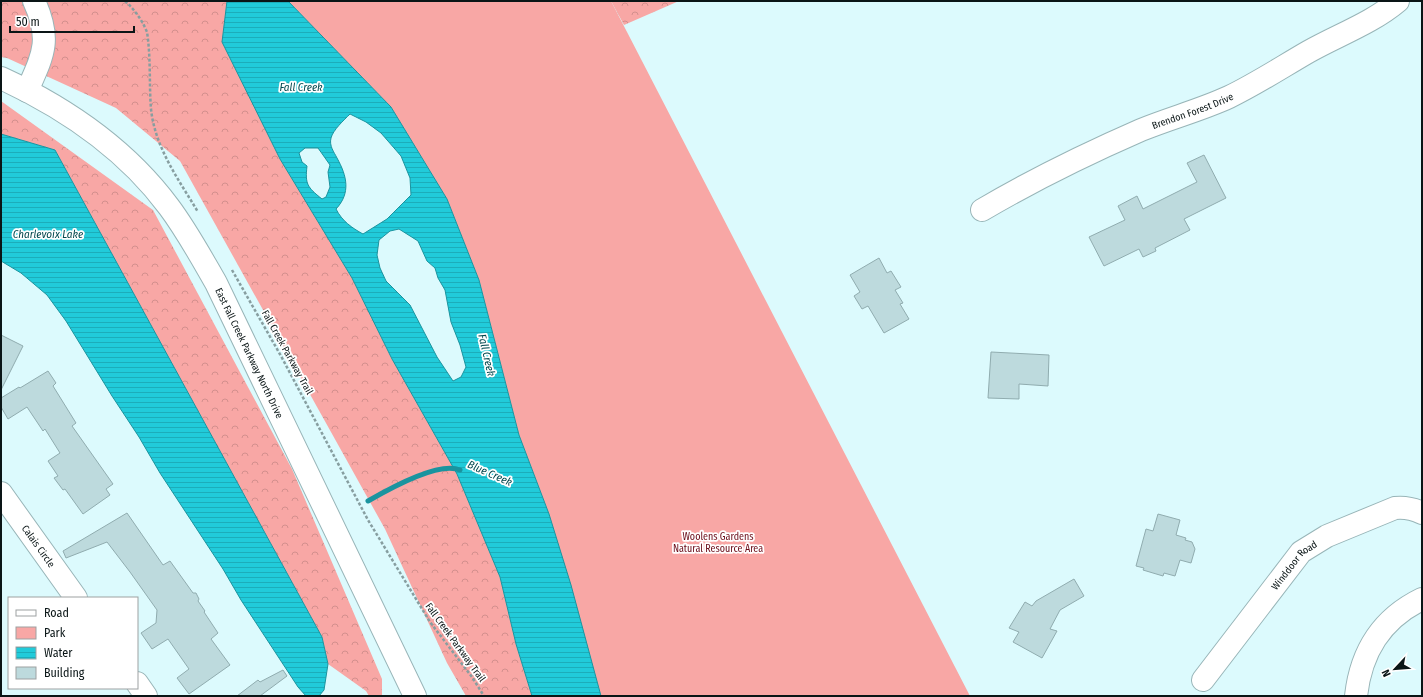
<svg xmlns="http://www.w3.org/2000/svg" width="1423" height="697" font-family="'Fira Sans Condensed',sans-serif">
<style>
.forest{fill:url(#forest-crowns)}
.park{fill:#f8a7a5}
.water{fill:url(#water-rules);stroke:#1a949f;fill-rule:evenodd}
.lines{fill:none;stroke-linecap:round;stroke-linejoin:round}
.stream{stroke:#1a949f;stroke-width:5}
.building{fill:#bddadd;stroke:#90acaf}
.minor-casing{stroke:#98b5b8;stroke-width:24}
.path{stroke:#879ea0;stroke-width:2.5;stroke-dasharray:3 2;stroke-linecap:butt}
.minor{stroke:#fff;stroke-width:22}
.labels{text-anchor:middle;stroke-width:3.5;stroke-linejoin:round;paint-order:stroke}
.street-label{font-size:10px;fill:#0a1516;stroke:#fff}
.park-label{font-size:10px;fill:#6a0b18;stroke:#fff}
.water-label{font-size:11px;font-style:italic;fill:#00474d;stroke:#fff}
</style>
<defs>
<pattern id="forest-crowns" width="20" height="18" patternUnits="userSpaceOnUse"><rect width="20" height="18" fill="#f8a7a5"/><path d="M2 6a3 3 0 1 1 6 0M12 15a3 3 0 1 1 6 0" fill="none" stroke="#d38f8d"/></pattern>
<pattern id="water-rules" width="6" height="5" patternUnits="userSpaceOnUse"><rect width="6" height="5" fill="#21cbda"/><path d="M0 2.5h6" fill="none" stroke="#1cadba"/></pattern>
</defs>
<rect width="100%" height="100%" fill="#dcfafd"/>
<!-- forest -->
<path class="forest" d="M 1,1 L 227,1 L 222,42 L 280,159 L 352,278 L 392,359 L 457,474 L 500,577 L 516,644 L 532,696 L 466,696 L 447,663 L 385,529 L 180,161 L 116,108 L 7,58 L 1,57 Z
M 611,1 L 679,1 L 624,25 Z
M 1,101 L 153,210 L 292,469 L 382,679 L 382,696 L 369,696 L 366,691 L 328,664 L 322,637 L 55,150 L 1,134 Z"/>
<!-- park -->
<path class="park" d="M 288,1 L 611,1 L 970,696 L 601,696 L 549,514 L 519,435 L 479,280 L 447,199 L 391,107 Z"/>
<!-- water -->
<path class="water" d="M 227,1 L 288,1 L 391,107 L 447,199 L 479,280 L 519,435 L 549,514 L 571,585 L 601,696 L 532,696 L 516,644 L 500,577 L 457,474 L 392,359 L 352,278 L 280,159 L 222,42 ZM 350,114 L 366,122 L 381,133 L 401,156 L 410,178 L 411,195 L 387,219 L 363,234 C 352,228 342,221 336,209 C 351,193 347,176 337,158 C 334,152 329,146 331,138 C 333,130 344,120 350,114 ZM 305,148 L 318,148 L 323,155 L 330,165 L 328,172 L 330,187 L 326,197 L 322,199 C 307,187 305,184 307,166 L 302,162 L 299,153 ZM 399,229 L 418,241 L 427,261 L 435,268 L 438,278 L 445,290 L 451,322 L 460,345 L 466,367 L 461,377 L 453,381 L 437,357 L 410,305 L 386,281 L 380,268 L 377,255 L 379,240 L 390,231 Z
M 1,134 L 55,150 L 322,637 L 328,664 L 324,690 L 319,696 L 306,696 L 298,687 L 241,600 L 223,569 L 160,473 L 139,437 L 112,396 L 66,321 L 47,295 L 21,273 L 1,261 Z"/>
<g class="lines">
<!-- stream -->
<path class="stream" d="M 368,501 C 387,490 439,461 460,470"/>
</g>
<!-- building -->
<path class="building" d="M 1204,155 L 1226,198 L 1184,219 L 1190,230 L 1155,248 L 1156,251 L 1143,257 L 1139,249 L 1104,266 L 1089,237 L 1125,220 L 1118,206 L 1137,196 L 1143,209 L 1197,182 L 1187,163 Z
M 879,258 L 887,273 L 891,271 L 901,287 L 895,290 L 903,303 L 900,304 L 909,319 L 884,333 L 868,306 L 862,309 L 854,296 L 860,292 L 850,275 Z
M 1,335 L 23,346 L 1,390 Z
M 991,352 L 1049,355 L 1048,386 L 1019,384 L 1019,399 L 988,398 Z
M 48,371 L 56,383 L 53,386 L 76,423 L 72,426 L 113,484 L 106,489 L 110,495 L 83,514 L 65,489 L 63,490 L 54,478 L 58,476 L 48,461 L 60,453 L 45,429 L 43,431 L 27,407 L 8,419 L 1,407 L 1,398 L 19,387 L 20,388 Z
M 127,513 L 163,565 L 170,561 L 193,593 L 196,593 L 199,599 L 198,601 L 205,611 L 204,612 L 218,633 L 211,639 L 230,665 L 189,694 L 177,678 L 189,669 L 168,639 L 152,649 L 141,633 L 156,623 L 157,610 L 130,572 L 107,542 L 66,558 L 63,551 Z
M 1158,514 L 1180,520 L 1176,535 L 1186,538 L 1185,540 L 1192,542 L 1195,549 L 1191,563 L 1180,560 L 1175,576 L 1164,573 L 1163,576 L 1143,570 L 1144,568 L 1136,566 L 1146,529 L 1153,531 Z
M 1074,579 L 1084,596 L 1060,610 L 1050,629 L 1057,631 L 1042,658 L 1013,642 L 1019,632 L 1009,628 L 1025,602 L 1032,606 L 1036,601 Z
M 283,670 L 287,676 L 260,696 L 237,696 L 258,680 L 260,682 Z"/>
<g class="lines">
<!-- minor casing -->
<g class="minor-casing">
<g id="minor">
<path id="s1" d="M 1,78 C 66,108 126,149 169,207 C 187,231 201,257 216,283 L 415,696"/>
<path d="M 27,91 C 43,55 52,40 34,1"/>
<path id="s2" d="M 982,210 C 1033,180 1086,154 1141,130 C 1170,118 1201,110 1229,97 C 1256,84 1282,67 1308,52 C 1338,35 1372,23 1398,1"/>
<path id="s3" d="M 1,493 L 76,598"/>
<path id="s4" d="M 1203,680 L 1301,552 L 1327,536 L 1395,508 C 1405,507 1412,508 1422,513"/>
<path d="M 137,683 L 146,696"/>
<path d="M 1356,696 C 1361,652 1381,619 1422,599"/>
</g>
</g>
<!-- path -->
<path class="path" d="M 125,1 C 135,10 142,20 147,32 C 151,58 149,84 151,109 C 155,148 179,180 198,212
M 232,270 L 281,356 L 368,520 L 430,622 L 472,677 L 484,696"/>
<!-- minor -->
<use href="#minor" class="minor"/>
</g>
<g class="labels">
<!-- street labels -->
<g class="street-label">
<text dy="4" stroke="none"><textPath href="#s2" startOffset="233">Brendon Forest Drive</textPath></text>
<text transform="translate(288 352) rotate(61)" y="4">Fall Creek Parkway Trail</text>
<text dy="4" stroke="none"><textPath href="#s1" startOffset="381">East Fall Creek Parkway North Drive</textPath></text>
<text dy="4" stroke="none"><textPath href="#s3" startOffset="65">Calais Circle</textPath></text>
<text dy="4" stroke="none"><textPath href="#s4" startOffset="147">Winddoor Road</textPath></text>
<text transform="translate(456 642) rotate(54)" y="4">Fall Creek Parkway Trail</text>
</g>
<!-- park labels -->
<g class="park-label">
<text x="718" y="540">Woolens Gardens<tspan x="718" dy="12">Natural Resource Area</tspan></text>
</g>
<!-- water labels -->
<g class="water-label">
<text x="301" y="91">Fall Creek</text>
<text x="48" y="238">Charlevoix Lake</text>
<text transform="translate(487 355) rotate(77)" y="4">Fall Creek</text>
<text transform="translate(490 473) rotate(24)" y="4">Blue Creek</text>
</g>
</g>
<!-- border -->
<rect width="1423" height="697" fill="none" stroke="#0a1516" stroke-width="4"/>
<!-- legend -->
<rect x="8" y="597" width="130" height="92" fill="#ffffff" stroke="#9da1a2"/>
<rect x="16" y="610" width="20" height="6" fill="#ffffff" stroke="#9da1a2"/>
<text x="44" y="617" font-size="12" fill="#0a1516">Road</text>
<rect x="16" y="627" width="20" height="12" fill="#f8a7a5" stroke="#9da1a2"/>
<text x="44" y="637" font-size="12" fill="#0a1516">Park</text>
<rect x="16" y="647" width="20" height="12" fill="url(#water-rules)" stroke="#9da1a2"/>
<text x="44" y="657" font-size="12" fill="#0a1516">Water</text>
<rect x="16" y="667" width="20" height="12" fill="#bddadd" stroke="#9da1a2"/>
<text x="44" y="677" font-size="12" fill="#0a1516">Building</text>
<!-- north arrow -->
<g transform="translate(1395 669) rotate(244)" stroke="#ffffff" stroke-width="3" paint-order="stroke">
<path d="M0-3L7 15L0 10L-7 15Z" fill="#0a1516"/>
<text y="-6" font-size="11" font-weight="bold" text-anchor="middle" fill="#0a1516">N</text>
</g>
<!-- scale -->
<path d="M10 26v6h124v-6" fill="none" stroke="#0a1516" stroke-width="2"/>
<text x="16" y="26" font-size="12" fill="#0a1516" stroke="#ffffff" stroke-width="3" paint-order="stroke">50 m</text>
</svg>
